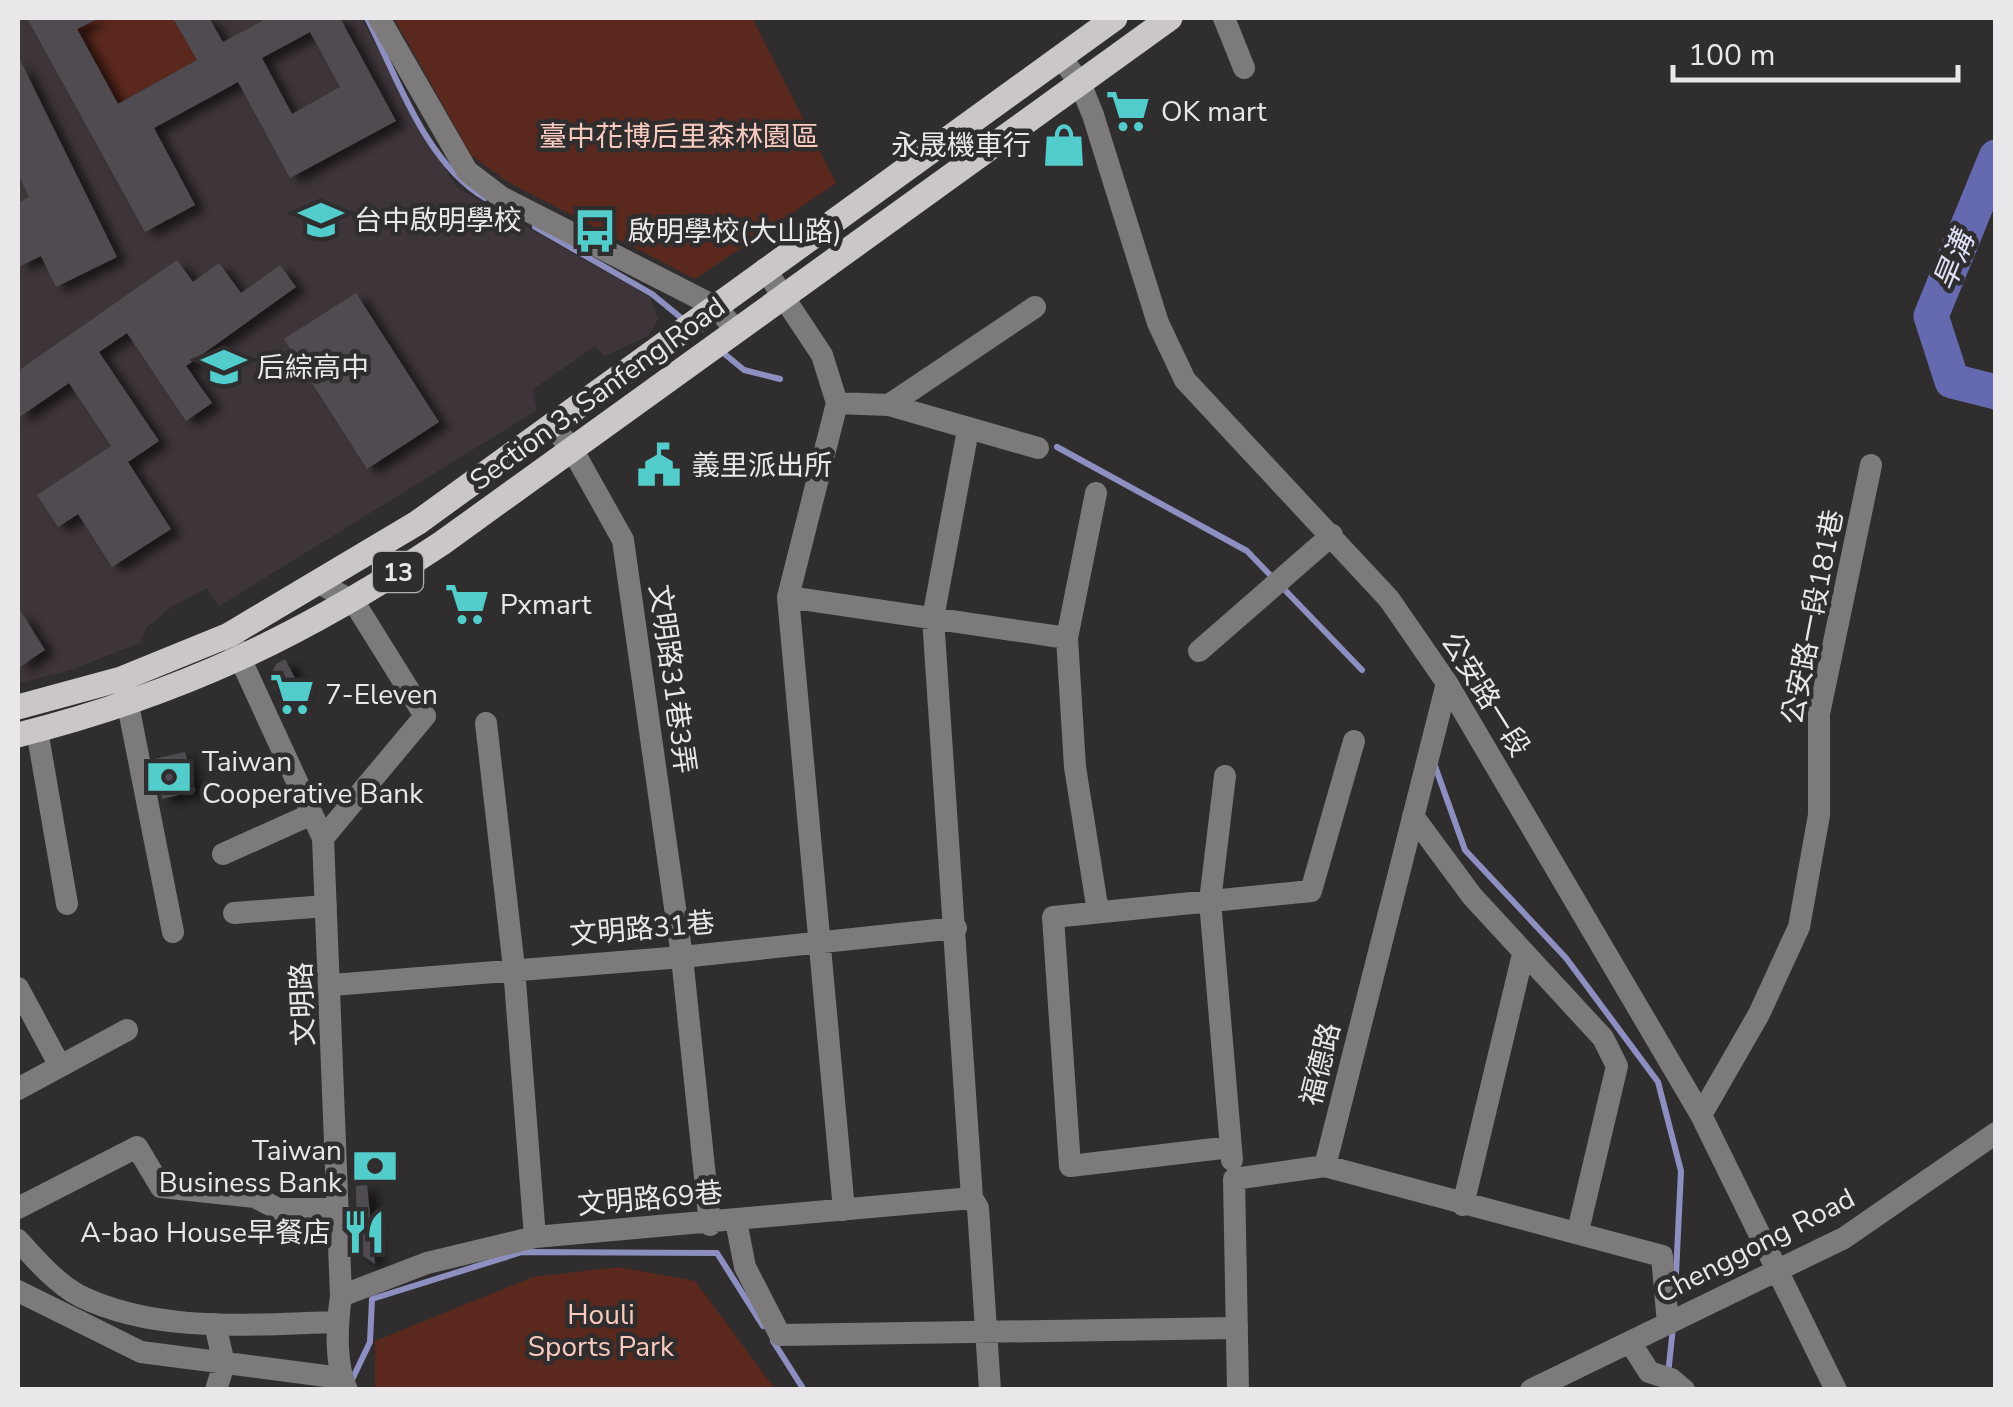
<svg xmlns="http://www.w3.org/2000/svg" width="2013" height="1407" font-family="'Nunito Sans','Noto Sans TC',sans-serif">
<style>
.built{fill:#3e353b}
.green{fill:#5b281d}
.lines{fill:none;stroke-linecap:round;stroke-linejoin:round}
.stream{stroke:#8d8fc0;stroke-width:6}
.river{stroke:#6569af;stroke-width:35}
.building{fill:#4f4c51;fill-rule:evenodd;filter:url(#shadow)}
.minor{stroke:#7c7a7a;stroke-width:22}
.major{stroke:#cbc6c7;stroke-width:25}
.labels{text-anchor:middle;stroke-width:9;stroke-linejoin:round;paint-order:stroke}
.shield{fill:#302d2f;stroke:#b2afb1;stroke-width:2.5}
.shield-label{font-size:25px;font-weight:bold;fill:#e9e7e9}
.poi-label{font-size:28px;fill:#e9e7e9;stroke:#302d2f;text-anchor:start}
.park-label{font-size:28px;fill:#f9cabe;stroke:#302d2f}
.street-label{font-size:28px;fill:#e9e7e9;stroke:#302d2f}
.water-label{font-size:30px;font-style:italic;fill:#dee1f5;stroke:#302d2f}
</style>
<defs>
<filter id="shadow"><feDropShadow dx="10" dy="5.5" stdDeviation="5" flood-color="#0009"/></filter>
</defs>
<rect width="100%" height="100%" fill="#302d2f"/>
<!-- built -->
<path class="built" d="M 18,18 L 361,18 L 456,187 L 650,297 L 658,320 L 648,336 L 605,356 L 595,346 L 532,390 L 537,410 L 219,606 L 207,588 L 171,607 L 146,628 L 140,643 L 67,671 L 18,683 Z"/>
<!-- green -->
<path class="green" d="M 99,18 L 173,18 L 197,60 L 118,103 L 77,29 Z
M 394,18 L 752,18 L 836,183 L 695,279 L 508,182 L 471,155 Z
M 618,1267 L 695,1281 L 775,1389 L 375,1389 L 375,1341 L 533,1277 Z"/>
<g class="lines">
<!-- stream -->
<path class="stream" d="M 367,18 C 397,76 425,163 485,198
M 535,227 L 652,294 L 685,321
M 721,351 L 744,370 L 780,379
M 1057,447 L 1247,551 L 1273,578
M 1282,587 L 1362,670
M 1435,766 L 1465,850 L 1566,958 L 1658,1082 L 1681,1171 L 1675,1295
M 773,1341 L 804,1390
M 1668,1375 L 1673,1327
M 350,1384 L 370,1342 L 372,1299 L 522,1252 L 717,1253 L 763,1326"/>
<!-- river -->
<path class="river" d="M 1996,157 L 1931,316 L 1952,381 L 1996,392"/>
</g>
<!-- building -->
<path class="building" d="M 27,18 L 99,18 L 77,29 L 118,104 L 197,60 L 173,18 L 209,18 L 223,42 L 268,18 L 340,18 L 396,121 L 290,178 L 238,82 L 154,128 L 195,205 L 145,232 ZM 310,32 L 340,87 L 292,114 L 262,58 Z
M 18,56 L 117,257 L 56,287 L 41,256 L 18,267 L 18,203 L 29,197 L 18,174 Z
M 177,260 L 193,282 L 219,263 L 241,293 L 280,265 L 296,287 L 186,366 L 212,403 L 186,421 L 127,333 L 99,352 L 159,441 L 128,462 L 171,529 L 112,567 L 78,514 L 58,527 L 37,495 L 111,446 L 69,383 L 18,418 L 18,371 Z
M 356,293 L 439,422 L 367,469 L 284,339 Z
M 18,607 L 45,650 L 18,668 Z
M 285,659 L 302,691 L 280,702 L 270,677 L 276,664 Z
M 185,752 L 195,791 L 162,799 L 154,759 Z
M 367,1185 L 375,1264 L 357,1252 L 356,1186 Z"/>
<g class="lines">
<!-- minor -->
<path class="minor" d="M 379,18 L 467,171 L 501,197 L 716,307 L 735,329
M 1224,18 L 1244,68
M 1062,59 L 1080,83 L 1093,115 L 1158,323 L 1185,380 L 1389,599 L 1447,683 L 1701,1115 L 1836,1390
M 765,269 L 822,355 L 837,403 L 788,597 L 844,1210
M 837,403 L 889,405 L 1038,448
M 889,405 L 1035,307
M 554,428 L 572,449 L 623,540 L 682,957 L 710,1225
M 968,430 L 933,618 L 972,1198 L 978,1208 L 990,1390
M 1096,493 L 1067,638 L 1075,767 L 1098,912
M 319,583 L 354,602 L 425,716 L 323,838
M 788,597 L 1067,638
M 234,645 L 323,838 L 341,1296 C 337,1325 334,1362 347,1390
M 1199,651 L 1332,535
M 128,705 L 173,932
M 486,723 L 514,968 L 535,1237
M 37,730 L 67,904
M 1225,776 L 1210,901 L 1232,1160
M 1413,816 L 1472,896 L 1603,1038 L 1617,1066 L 1578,1231
M 223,854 L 312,814
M 234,913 L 326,906
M 332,985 L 682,957 L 956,928
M 18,988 L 60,1066
M 18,1089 L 127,1030
M 1701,1115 L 1759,1014 L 1799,927 L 1819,815 L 1819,714 L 1871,465
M 1231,1147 L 1070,1166 L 1053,917 L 1311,891 L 1354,741
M 1325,1166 L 1662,1256 L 1668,1324
M 1463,1205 L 1523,954
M 18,1208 L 137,1147 L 161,1187 L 255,1197 L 278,1209 L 338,1209
M 736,1221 L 745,1267 L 780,1335 L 1237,1328
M 18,1240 C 35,1259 57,1284 80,1296 C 158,1334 253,1324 337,1322
M 18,1291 L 141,1352 L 341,1378
M 341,1296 L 427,1263 L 535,1237 L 972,1198
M 215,1324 L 224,1364 L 216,1390
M 1630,1342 L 1649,1372 L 1671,1379 L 1684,1390
M 1238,1390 L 1234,1179 L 1325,1166 L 1447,683
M 1531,1390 L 1844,1238 L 1996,1133"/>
<!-- major -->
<path class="major" d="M 18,707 L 121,679 L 229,635 L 417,523 L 1115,18
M 18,735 C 180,694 302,636 442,543 L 1170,18"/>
</g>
<!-- icons -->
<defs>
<g id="supermarket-bare" transform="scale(3.45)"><path d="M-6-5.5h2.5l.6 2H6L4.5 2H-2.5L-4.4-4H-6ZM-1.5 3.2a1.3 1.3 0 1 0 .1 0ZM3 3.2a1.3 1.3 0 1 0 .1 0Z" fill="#52cdcc" stroke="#302d2f" stroke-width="2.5" paint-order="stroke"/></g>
<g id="shop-bare" transform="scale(3.45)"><path d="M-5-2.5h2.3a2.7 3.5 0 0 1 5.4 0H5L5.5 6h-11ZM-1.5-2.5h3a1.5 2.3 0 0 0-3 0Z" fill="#52cdcc" stroke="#302d2f" stroke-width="2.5" paint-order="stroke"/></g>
<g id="school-bare" transform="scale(3.45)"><path d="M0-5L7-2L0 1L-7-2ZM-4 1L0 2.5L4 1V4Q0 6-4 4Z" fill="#52cdcc" stroke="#302d2f" stroke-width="2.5" paint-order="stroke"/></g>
<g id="bus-bare" transform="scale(3.45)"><path d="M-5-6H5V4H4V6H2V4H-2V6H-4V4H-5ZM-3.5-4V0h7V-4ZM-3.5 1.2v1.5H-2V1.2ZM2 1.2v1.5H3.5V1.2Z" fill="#52cdcc" stroke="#302d2f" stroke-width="2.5" paint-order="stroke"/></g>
<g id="civic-bare" transform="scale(3.45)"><path d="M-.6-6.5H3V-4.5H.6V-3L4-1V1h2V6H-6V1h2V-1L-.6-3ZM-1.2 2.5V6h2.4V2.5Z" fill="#52cdcc" stroke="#302d2f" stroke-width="2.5" paint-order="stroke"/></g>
<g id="bank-bare" transform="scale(3.45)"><path d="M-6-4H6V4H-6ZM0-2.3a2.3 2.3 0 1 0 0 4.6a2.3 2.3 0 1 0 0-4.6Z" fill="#52cdcc" stroke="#302d2f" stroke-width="2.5" paint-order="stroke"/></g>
<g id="restaurant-bare" transform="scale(3.45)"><path d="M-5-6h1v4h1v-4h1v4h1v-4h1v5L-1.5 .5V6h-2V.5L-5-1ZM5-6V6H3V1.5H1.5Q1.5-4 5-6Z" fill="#52cdcc" stroke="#302d2f" stroke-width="2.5" paint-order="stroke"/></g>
</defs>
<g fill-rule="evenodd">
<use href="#supermarket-bare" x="1128" y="111"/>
<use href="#shop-bare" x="1064" y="145"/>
<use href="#school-bare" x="321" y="220"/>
<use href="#bus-bare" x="595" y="231"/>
<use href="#school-bare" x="224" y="367"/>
<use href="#civic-bare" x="659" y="465"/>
<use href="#supermarket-bare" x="467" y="604"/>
<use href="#supermarket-bare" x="292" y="694"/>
<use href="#bank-bare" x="169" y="777"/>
<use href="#bank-bare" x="375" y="1166"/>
<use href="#restaurant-bare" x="364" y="1232"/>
</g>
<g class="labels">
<!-- shield labels -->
<rect class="shield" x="373" y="552" width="50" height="40" rx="8"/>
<g class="shield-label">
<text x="398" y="581">13</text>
</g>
<!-- poi labels -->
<g class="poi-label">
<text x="1161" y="121">OK mart</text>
<text x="1031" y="155" text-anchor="end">永晟機車行</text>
<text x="354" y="230">台中啟明學校</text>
<text x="628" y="241">啟明學校(大山路)</text>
<text x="257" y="377">后綜高中</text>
<text x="692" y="475">義里派出所</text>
<text x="500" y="614">Pxmart</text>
<text x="325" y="704">7-Eleven</text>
<text x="202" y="771">Taiwan<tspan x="202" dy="32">Cooperative Bank</tspan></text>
<text x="342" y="1160" text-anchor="end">Taiwan<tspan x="342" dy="32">Business Bank</tspan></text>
<text x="331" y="1242" text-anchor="end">A-bao House早餐店</text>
</g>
<!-- park labels -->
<g class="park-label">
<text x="679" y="146">臺中花博后里森林園區</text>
<text x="601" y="1324">Houli<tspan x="601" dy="32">Sports Park</tspan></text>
</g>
<!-- street labels -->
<g class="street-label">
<text transform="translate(597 393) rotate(-36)" y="10">Section 3, Sanfeng Road</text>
<text transform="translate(1812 617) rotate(-79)" y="10">公安路一段181巷</text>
<text transform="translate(673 679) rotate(82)" y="10">文明路31巷3弄</text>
<text transform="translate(1486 694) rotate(58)" y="10">公安路一段</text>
<text transform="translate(642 928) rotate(-5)" y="10">文明路31巷</text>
<text transform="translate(302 1004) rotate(-92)" y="10">文明路</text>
<text transform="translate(1320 1064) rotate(-76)" y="10">福德路</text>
<text transform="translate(650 1198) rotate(-5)" y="10">文明路69巷</text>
<text transform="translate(1755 1245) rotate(-27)" y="10">Chenggong Road</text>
</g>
<!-- water labels -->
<g class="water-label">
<text transform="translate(1954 261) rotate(-68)" y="10">旱溝</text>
</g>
</g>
<!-- border -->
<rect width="2013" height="1407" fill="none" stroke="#e9e7e9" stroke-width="40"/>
<!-- scale -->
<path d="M1673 65v15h285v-15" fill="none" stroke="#e9e7e9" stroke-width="5"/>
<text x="1688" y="65" font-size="30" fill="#e9e7e9" stroke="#302d2f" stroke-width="8" paint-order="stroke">100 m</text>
</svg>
